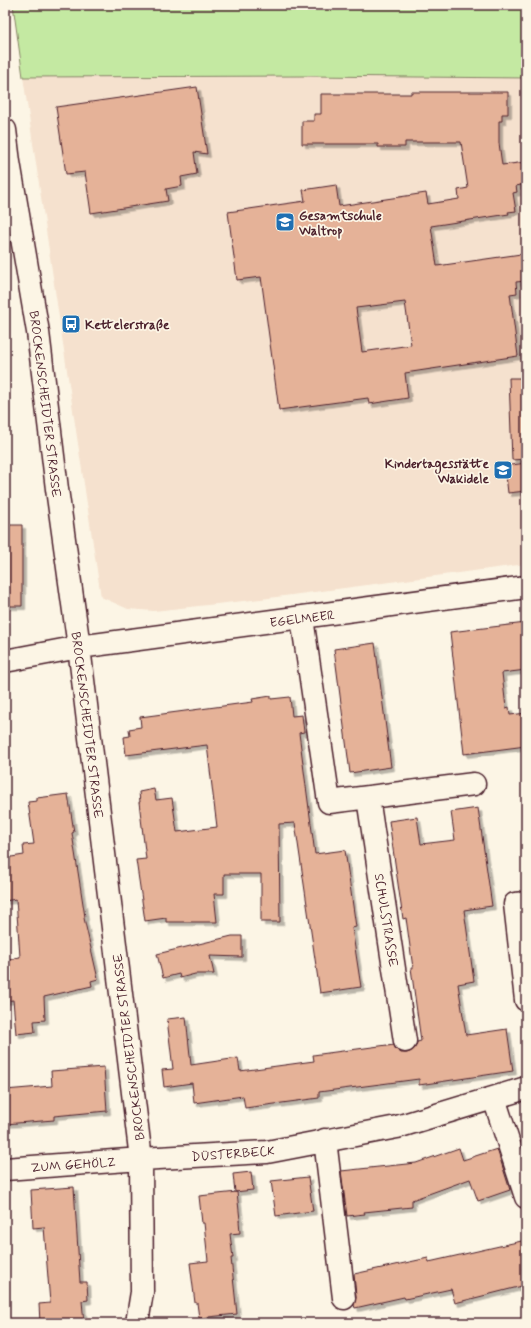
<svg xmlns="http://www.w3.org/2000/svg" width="531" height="1328" font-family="Mynerve,sans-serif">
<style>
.built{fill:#f5e1ce}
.green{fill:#c4e9a2;stroke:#878466}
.building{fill:#e5b298;stroke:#4a1f2b;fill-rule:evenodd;filter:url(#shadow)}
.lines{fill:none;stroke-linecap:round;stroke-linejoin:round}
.minor-casing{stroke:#4a1f2b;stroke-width:25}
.minor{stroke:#fcf5e5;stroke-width:22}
.labels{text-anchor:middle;stroke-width:3.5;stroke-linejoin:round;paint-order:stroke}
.poi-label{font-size:13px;font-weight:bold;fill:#4a1f2b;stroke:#fcf5e5;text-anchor:start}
.street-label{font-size:13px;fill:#4a1f2b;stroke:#fcf5e5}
</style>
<defs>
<filter id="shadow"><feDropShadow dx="3.5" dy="3.5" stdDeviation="0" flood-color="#0004"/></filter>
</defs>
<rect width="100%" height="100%" fill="#fcf5e5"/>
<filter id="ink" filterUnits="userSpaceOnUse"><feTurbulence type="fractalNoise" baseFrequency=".025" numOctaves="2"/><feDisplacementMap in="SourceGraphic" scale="8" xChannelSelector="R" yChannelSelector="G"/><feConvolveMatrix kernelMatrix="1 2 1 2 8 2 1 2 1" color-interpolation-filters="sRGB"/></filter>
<g filter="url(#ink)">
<!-- built -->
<path class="built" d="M 307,76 L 526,78 L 526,564 L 261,599 L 154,611 L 128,609 L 101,597 L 23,77 Z"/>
<!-- green -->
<path class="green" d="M 13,5 L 526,5 L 526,78 L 307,76 L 23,77 Z"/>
<!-- building -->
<path class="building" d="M 197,87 L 207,154 L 194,152 L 197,174 L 181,177 L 182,186 L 166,189 L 168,201 L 91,213 L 85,172 L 66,174 L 56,107 Z
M 411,92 L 508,92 L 508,114 L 502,114 L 502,121 L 499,121 L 499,143 L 502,165 L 526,162 L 526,184 L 516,186 L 517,192 L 513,193 L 516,211 L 508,212 L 509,214 L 431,226 L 437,266 L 521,254 L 522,258 L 526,257 L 526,281 L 516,282 L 517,293 L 510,294 L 518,356 L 405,373 L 408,398 L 369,404 L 368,398 L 279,410 L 261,277 L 237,280 L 228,212 L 305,201 L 303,190 L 336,185 L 339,206 L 426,193 L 428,204 L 459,199 L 458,190 L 468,188 L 461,142 L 405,142 L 405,147 L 378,147 L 378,144 L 302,144 L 302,121 L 314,121 L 314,114 L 321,114 L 321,94 L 411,94 ZM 405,302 L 411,345 L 362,352 L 356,308 Z
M 509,378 L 526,378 L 526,459 L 512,460 Z
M 526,463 L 526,491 L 508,493 L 505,466 Z
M 5,525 L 22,525 L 22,606 L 5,606 Z
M 526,623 L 526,670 L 502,673 L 506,708 L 509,707 L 510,715 L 526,713 L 526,746 L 464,754 L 450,632 Z
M 375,643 L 391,767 L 350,773 L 334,649 Z
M 271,696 L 271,699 L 290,697 L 292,716 L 302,715 L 304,732 L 299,733 L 315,854 L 345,850 L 356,927 L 352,928 L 361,987 L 320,993 L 295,823 L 279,824 L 280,922 L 261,922 L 261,874 L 224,874 L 224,894 L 214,894 L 217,922 L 166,922 L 166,918 L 145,921 L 136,860 L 146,859 L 139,802 L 140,802 L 139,792 L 154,789 L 156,800 L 172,798 L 177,832 L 217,827 L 214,803 L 207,745 L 126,755 L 124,737 L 130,736 L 129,729 L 141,727 L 140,717 L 253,702 L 252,699 Z
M 68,794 L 74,832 L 72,833 L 85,917 L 84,918 L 98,979 L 91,981 L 92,986 L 44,997 L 45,1020 L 34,1021 L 35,1032 L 16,1034 L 13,1000 L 5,1001 L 5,960 L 14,959 L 14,958 L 20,957 L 16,899 L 5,901 L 5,858 L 24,855 L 23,845 L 34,844 L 28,802 L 37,801 L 37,798 Z
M 478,808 L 492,906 L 464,910 L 474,981 L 458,984 L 466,1035 L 507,1029 L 513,1071 L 419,1085 L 419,1079 L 319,1092 L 319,1098 L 245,1108 L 243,1096 L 194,1103 L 192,1083 L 164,1087 L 162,1070 L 173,1069 L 167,1019 L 186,1017 L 191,1065 L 238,1058 L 240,1071 L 314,1061 L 313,1055 L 387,1045 L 387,1046 L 394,1045 L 396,1049 L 401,1053 L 407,1053 L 413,1050 L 416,1046 L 417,1042 L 421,1041 L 411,968 L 413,968 L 406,918 L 403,919 L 389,821 L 417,817 L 421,844 L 455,840 L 451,812 Z
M 232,936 L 242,936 L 242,957 L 210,956 L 214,974 L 195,974 L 180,978 L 179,974 L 163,978 L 157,954 Z
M 104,1067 L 107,1111 L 54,1116 L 54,1120 L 5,1124 L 5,1090 L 52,1086 L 51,1071 Z
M 459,1148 L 463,1160 L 497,1149 L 510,1190 L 478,1201 L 470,1179 L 412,1200 L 412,1207 L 364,1212 L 365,1214 L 347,1216 L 341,1171 L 416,1163 Z
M 251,1172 L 253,1190 L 235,1192 L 233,1174 Z
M 308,1177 L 313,1211 L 276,1216 L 271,1181 Z
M 74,1187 L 80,1282 L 87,1282 L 88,1300 L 82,1301 L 84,1323 L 40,1323 L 39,1304 L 50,1303 L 44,1227 L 33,1228 L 31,1190 Z
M 237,1192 L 240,1220 L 239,1220 L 240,1233 L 230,1234 L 233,1258 L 231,1258 L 237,1314 L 199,1318 L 197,1303 L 195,1303 L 190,1263 L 208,1261 L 204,1223 L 202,1223 L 199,1196 Z
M 526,1240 L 526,1285 L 455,1303 L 451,1289 L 405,1299 L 404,1297 L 355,1308 L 354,1305 L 356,1297 L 354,1274 L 428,1258 L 429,1262 Z"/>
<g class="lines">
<!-- minor casing -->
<g class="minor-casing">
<path id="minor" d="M 5,130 L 9,162 L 38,332 L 57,489 L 79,647 L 141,1159 L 142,1292 L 137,1323
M 302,618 L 329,802 L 474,784
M 5,661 L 79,647 L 526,587
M 368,798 L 405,1041
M 526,903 L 515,904 L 526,1000
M 494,1098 L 526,1197
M 325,1140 L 344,1298
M 5,1169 L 141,1159 L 267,1152 L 397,1127 L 526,1088"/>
</g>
<!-- minor -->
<use href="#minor" class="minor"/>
</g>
</g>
<!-- icons -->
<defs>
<g id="school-square" transform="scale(1)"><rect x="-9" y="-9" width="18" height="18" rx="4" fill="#1f6fb2" stroke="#fcf5e5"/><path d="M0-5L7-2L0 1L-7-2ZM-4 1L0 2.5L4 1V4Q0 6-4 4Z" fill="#fff"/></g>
<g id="bus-square" transform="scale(1)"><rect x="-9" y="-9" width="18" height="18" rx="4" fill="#1f6fb2" stroke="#fcf5e5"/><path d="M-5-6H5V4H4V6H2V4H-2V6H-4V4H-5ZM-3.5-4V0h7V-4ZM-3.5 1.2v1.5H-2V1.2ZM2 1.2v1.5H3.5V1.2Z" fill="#fff"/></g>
</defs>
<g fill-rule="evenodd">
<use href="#school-square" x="285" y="222"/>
<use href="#bus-square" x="71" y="324"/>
<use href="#school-square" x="503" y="470"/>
</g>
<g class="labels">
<!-- poi labels -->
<g class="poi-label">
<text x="299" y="220">Gesamtschule<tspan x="299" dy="15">Waltrop</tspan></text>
<text x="85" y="329">Kettelerstraße</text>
<text x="489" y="468" text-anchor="end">Kindertagesstätte<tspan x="489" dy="15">Wakidele</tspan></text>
</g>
<!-- street labels -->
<g class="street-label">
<text transform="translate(46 404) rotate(83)" y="5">BROCKENSCHEIDTER STRASSE</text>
<text transform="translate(302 618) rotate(-7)" y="5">EGELMEER</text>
<text transform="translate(88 725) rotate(83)" y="5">BROCKENSCHEIDTER STRASSE</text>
<text transform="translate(387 920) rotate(81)" y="5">SCHULSTRASSE</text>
<text transform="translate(128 1047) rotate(-97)" y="5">BROCKENSCHEIDTER STRASSE</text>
<text transform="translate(233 1153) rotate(-4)" y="5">DÜSTERBECK</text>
<text transform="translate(73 1164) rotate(-4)" y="5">ZUM GEHÖLZ</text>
</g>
</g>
<!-- margin -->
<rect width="531" height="1328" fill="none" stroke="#fcf5e5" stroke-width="20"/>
<rect x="10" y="10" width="511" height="1308" fill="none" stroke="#4a1f2b" stroke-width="1.5" filter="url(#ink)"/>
</svg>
